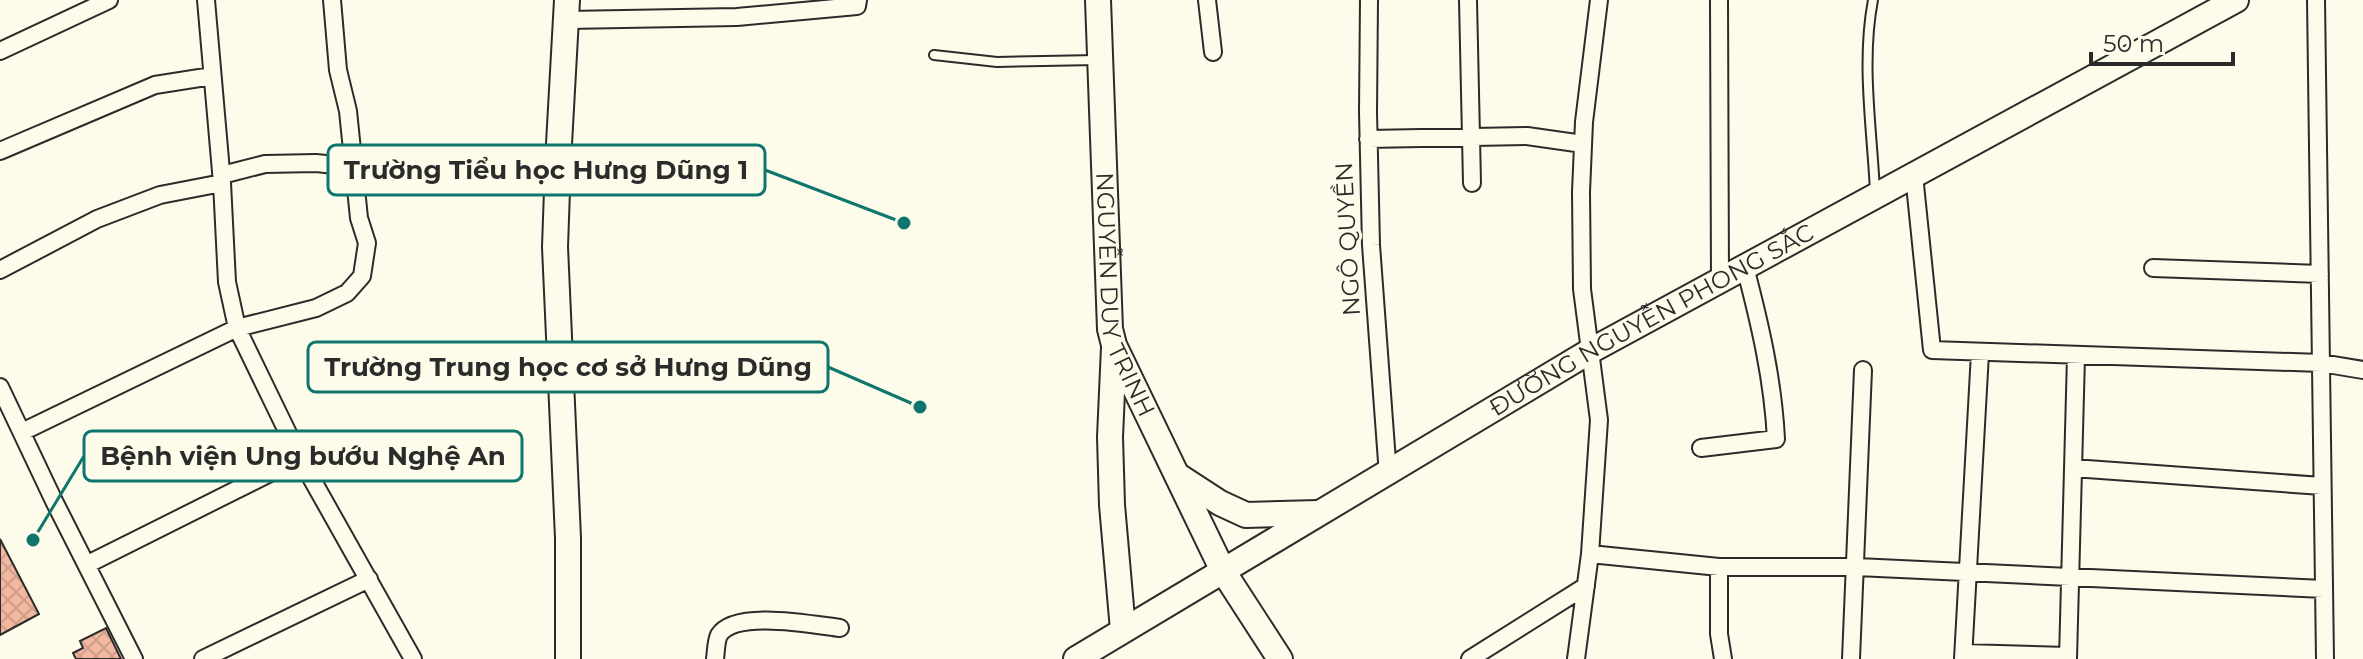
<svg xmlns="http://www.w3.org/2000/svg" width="2363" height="659" font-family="Montserrat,sans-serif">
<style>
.building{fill:url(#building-cross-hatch);stroke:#2b2b2b;stroke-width:2}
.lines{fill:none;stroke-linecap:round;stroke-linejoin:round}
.lane-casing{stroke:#2b2b2b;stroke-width:12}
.street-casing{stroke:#2b2b2b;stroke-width:20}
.secondary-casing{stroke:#2b2b2b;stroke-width:28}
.lane{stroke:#fdfbea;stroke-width:8}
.street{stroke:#fdfbea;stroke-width:16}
.secondary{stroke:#fdfbea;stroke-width:24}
.labels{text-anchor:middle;stroke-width:6;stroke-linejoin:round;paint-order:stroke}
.street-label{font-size:24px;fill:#2b2b2b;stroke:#fdfbea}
.leader{fill:none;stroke:#0f766e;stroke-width:3}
.callout-dot{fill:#0f766e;stroke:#fdfbea;stroke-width:3}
.callout{fill:#fdfbea;stroke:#0f766e;stroke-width:3}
.callout-label{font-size:26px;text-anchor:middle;font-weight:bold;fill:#2b2b2b}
</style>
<defs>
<pattern id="building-cross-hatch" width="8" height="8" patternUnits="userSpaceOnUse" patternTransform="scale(2)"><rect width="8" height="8" fill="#f2b8a0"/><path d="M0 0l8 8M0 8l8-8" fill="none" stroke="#d09e8a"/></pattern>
</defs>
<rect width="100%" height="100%" fill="#fdfbea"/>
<!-- building -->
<path class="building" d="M 0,539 L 39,614 L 0,635 Z
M 106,628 L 121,659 L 76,659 L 73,653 L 83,648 L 80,641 Z"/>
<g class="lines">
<!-- lane casing -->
<g class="lane-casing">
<path id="lane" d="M 1873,0 C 1861,63 1872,128 1875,192
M 934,55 L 997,62 L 1097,60"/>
</g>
<!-- street casing -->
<g class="street-casing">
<path id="street" d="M 206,0 L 222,183 L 227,282 L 237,328 L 300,458 L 413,659
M 1207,0 L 1213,52
M 1369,0 L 1368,112 L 1371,245 L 1388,475
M 1468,0 L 1472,183
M 1719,0 L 1720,281
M 2316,0 L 2325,659
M 567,20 L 737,17 L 857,6 L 858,0
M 0,51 L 109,0
M 1368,139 L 1527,136 L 1583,144
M 0,151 L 155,85 L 212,76
M 222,175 L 265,164 L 316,163 L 354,167
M 1914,175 L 1932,350 L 2321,363 L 2363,370
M 2153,268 L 2320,274
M 0,270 L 97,219 L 160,195 L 222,183
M 0,387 L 54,501 L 134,659
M 22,432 L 237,328 L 316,308 L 347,293 L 362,276 L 367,243 L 359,218 L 348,111 L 338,70 L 332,0
M 1701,448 L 1776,439 C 1773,380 1760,324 1745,267
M 2073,468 L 2322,486
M 1590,554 L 1719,567 L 1857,567 L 2324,589
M 88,564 L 300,458
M 1719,567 L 1719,634 L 1723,659
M 1964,653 L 2068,656
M 203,659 L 369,579
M 715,659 C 716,652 716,641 719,635 C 735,609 815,625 840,628
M 1470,659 L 1586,586
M 1576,659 L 1590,554 L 1599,420 L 1582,289 L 1581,192 L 1584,122 L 1599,0
M 1851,659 L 1863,370
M 1963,659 L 1980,353
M 2068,659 L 2076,356"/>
</g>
<!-- secondary casing -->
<g class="secondary-casing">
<g id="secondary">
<path d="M 567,0 L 558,162 L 555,247 L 568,538 L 568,659"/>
<path id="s1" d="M 1098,0 L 1110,329 L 1114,345 L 1223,571 L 1280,659"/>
<path d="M 1114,347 L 1110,437 L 1112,505 L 1123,630"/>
<path d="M 1177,475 L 1220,503 L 1246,515 L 1318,513"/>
<path id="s2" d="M 1076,659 L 1592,350 L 2236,0"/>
</g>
</g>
<!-- lane -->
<use href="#lane" class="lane"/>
<!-- street -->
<use href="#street" class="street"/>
<!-- secondary -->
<use href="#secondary" class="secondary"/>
</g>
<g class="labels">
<!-- street labels -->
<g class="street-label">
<text transform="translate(1348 239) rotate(-93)" y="8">NGÔ QUYỀN</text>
<text dy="8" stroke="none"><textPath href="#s1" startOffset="298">NGUYỄN DUY TRINH</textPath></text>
<text dy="8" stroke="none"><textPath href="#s2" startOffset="668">ĐƯỜNG NGUYỄN PHONG SẮC</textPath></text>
</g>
</g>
<!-- callouts -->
<path class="leader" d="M904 223L765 170M920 407L828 367M33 540L84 456"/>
<g class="callout-dot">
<circle cx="904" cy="223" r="8"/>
<circle cx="920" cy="407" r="8"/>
<circle cx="33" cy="540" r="8"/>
</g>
<g class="callout">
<rect x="328" y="145" width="437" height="50" rx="8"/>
<rect x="308" y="342" width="520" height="50" rx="8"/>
<rect x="84" y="431" width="438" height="50" rx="8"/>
</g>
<g class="callout-label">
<text x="546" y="179">Trường Tiểu học Hưng Dũng 1</text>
<text x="568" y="376">Trường Trung học cơ sở Hưng Dũng</text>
<text x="303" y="465">Bệnh viện Ung bướu Nghệ An</text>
</g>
<!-- scale -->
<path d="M2091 52v12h142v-12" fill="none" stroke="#2b2b2b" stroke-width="4"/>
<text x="2103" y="52" font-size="24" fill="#2b2b2b" stroke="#fdfbea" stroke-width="6" paint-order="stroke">50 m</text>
</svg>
